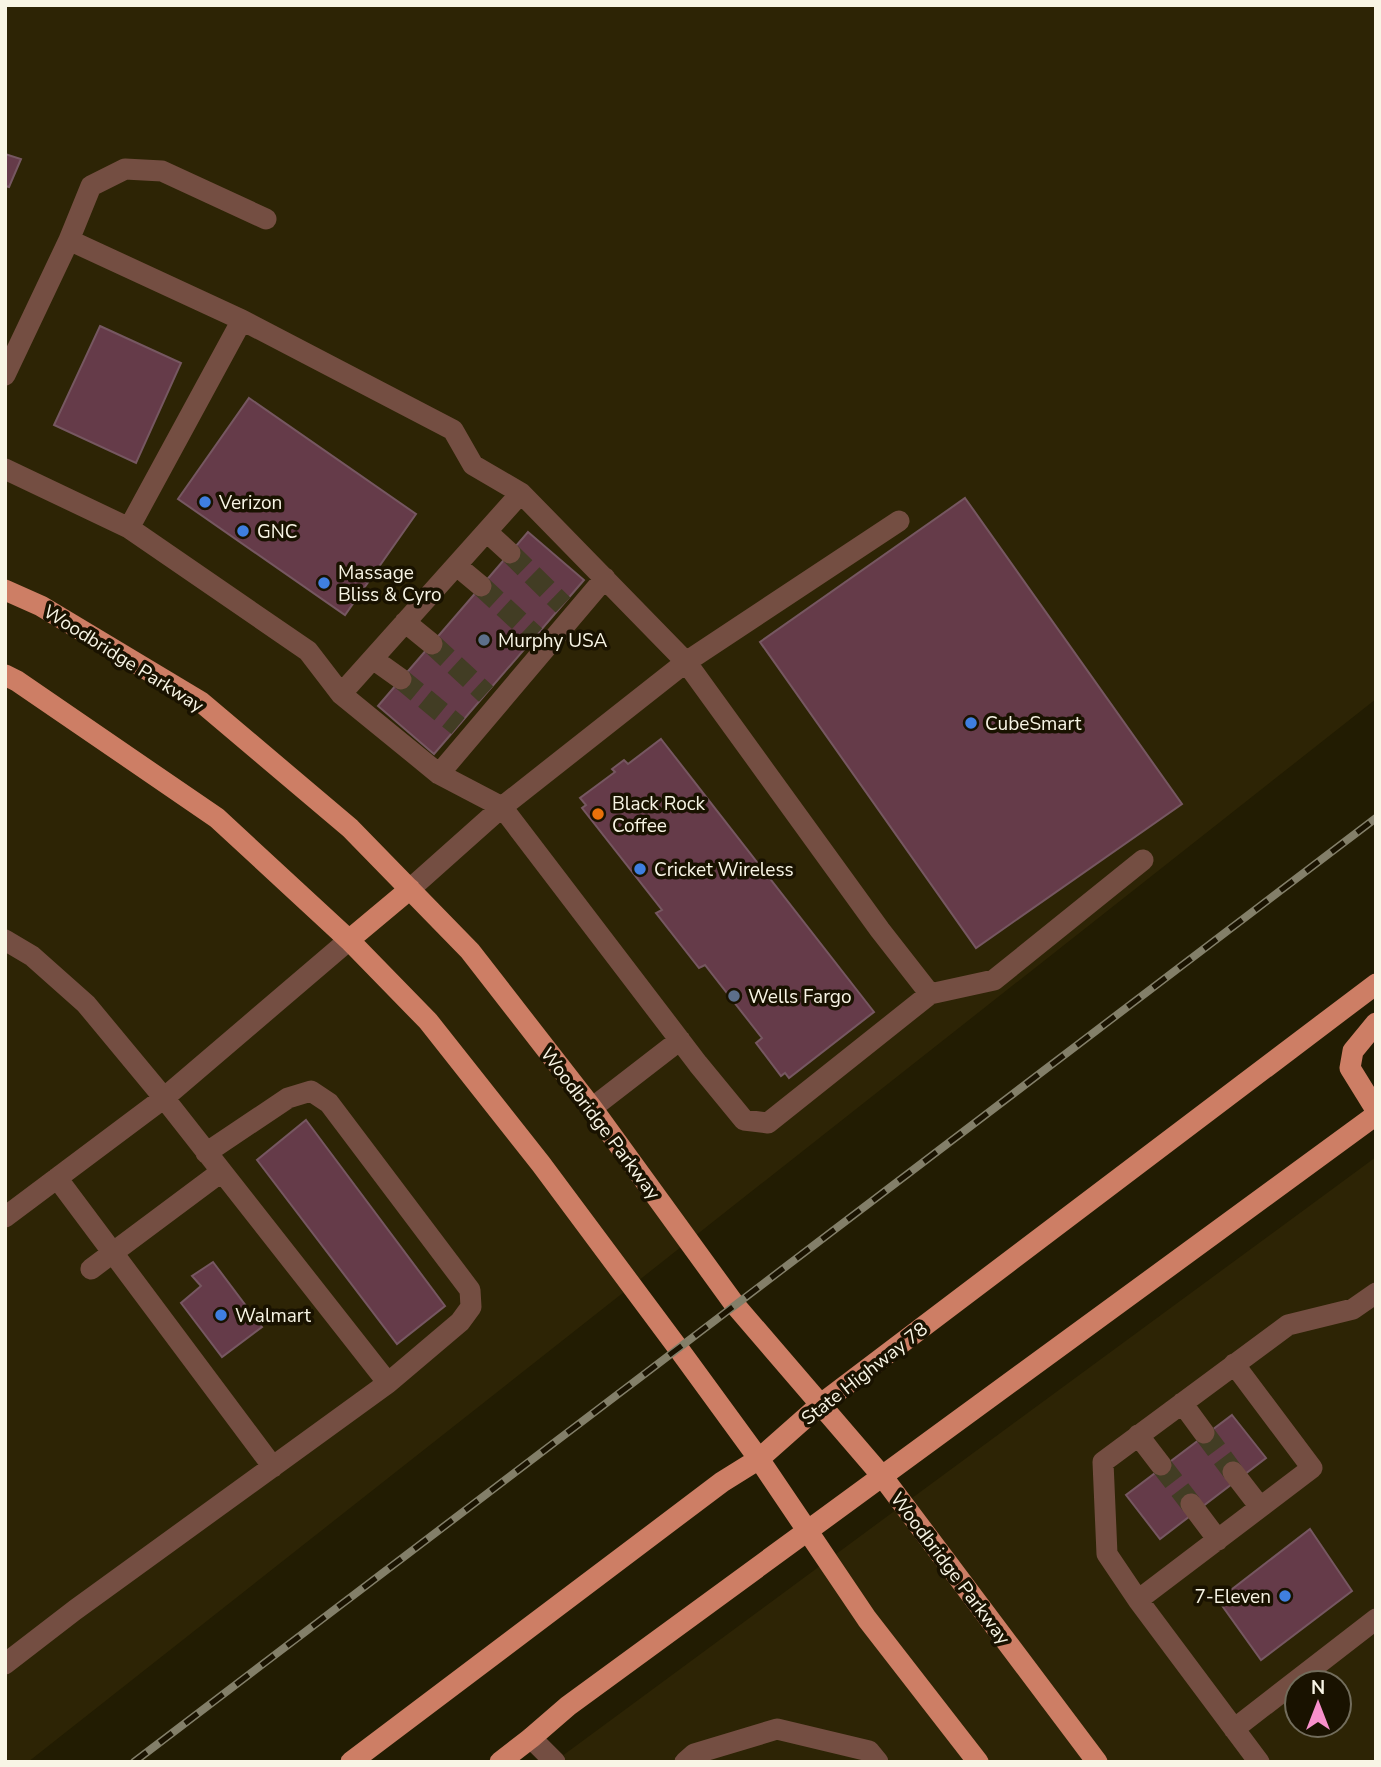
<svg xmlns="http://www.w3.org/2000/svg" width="1381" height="1767" font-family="'Nunito Sans',sans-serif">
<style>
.built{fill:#2d2405;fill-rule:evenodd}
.building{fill:#653b49;stroke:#765761;stroke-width:2}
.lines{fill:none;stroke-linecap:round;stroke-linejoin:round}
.minor-tunnel{stroke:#423d24;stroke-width:21;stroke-dasharray:21 10;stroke-linecap:butt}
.minor{stroke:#744e42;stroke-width:21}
.major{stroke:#cd7e65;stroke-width:21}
.rail-casing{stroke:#837f69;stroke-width:8}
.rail{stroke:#191200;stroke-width:5;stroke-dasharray:16;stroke-linecap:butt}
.shop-dot{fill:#3f7fe0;stroke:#191200;stroke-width:2.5}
.service-dot{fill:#5c6f8a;stroke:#191200;stroke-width:2.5}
.food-dot{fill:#e8710a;stroke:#191200;stroke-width:2.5}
.labels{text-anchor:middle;stroke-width:7;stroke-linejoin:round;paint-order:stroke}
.poi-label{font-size:19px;fill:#f8f5e5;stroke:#191200;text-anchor:start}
.street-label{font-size:19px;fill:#f8f5e5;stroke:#191200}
</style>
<rect width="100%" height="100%" fill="#221c02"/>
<!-- built -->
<path class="built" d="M 5,5 L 1376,5 L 1376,699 L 28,1762 L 5,1762 Z
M 1376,1157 L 1376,1762 L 554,1762 L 927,1487 ZM 1297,1683 L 1339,1683 L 1339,1725 L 1297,1725 Z"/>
<!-- building -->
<path class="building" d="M 5,154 L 21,159 L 9,187 L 5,186 Z
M 100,326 L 181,363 L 136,463 L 54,425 Z
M 249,398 L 416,514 L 345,615 L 178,499 Z
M 965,498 L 1182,804 L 976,948 L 760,642 Z
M 528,532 L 584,580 L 434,754 L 378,706 Z
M 661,739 L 874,1012 L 789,1078 L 785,1073 L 781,1076 L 756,1043 L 762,1038 L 705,965 L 699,968 L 656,913 L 662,910 L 582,808 L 586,805 L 580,798 L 615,772 L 612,769 L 624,760 L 628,764 Z
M 306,1120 L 445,1306 L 397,1344 L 257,1160 Z
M 213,1262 L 262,1327 L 222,1357 L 181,1303 L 201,1286 L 192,1276 Z
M 1232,1415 L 1266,1458 L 1160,1539 L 1126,1495 Z
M 1310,1529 L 1352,1591 L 1261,1660 L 1218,1600 Z"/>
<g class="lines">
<!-- minor-tunnel -->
<path class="minor-tunnel" d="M 510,553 L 563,605
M 481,586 L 535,636
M 432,644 L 486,694
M 401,679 L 458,726
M 1204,1433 L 1233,1472
M 1161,1465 L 1191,1504"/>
<!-- minor -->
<path class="minor" d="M 69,240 L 91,186 L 125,169 L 162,171 L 266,219
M 5,375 L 69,240 L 242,320
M 5,469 L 129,528 L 242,320 L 453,430 L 473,465 L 521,493 L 686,662 L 502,807 L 410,889
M 899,521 L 686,662 L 880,930 L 930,994
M 129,528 L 308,651 L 341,694 L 439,774 L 502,807 L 698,1064 L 744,1120 L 768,1123 L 930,994 L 994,980 L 1143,860
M 487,532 L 510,553
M 457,566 L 481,586
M 405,622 L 432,644
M 373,659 L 401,679
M 341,694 L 521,493
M 439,774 L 605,578
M 5,940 L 32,956 L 86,1004 L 164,1098 L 388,1383 L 75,1610 L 5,1664
M 592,1108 L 680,1040
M 206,1153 L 288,1098 L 311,1091 L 329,1103 L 470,1290 L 471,1307 L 460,1322 L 388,1383
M 57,1178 L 273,1467
M 5,1217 L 164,1098 L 349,940
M 91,1269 L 221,1172
M 1182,1403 L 1204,1433
M 1138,1435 L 1161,1465
M 1233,1472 L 1260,1507
M 1191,1504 L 1218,1540
M 1138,1600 L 1312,1468 L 1234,1364
M 1234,1729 L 1376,1619
M 531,1738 L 555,1762
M 685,1762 L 694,1754 L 777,1729 L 869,1751 L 878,1762
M 1259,1762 L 1138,1600 L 1107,1554 L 1103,1462 L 1288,1325 L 1353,1309 L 1376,1293"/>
<!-- major -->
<path class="major" d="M 5,590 L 41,606 L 201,702 L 350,828 L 470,951 L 592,1108 L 735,1305 L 882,1476 L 1097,1762
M 5,675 L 17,681 L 217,818 L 349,940 L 428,1021 L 541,1164 L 678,1348 L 759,1459 L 867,1619 L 978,1762
M 349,940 L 410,889
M 1376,1023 L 1353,1051 L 1350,1068 L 1376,1110
M 351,1762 L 722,1482 L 759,1459 L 821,1404 L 1376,984
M 500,1762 L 531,1738 L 568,1706 L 1376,1115"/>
<!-- rail casing -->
<g class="rail-casing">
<path id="rail" d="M 134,1762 L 1376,818"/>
</g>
<!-- rail -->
<use href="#rail" class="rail"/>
</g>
<!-- markers -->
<g class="shop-dot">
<circle cx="205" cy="502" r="7"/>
<circle cx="243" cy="531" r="7"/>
<circle cx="324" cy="583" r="7"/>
<circle cx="971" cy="723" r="7"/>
<circle cx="640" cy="869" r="7"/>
<circle cx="221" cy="1315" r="7"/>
<circle cx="1285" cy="1596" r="7"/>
</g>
<g class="service-dot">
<circle cx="484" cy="640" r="7"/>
<circle cx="734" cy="996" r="7"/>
</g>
<circle class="food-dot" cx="598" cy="814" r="7"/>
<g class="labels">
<!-- poi labels -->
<g class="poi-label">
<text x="219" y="509">Verizon</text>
<text x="257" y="538">GNC</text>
<text x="338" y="579">Massage<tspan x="338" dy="22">Bliss &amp; Cyro</tspan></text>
<text x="498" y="647">Murphy USA</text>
<text x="985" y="730">CubeSmart</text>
<text x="612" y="810">Black Rock<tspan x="612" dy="22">Coffee</tspan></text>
<text x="654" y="876">Cricket Wireless</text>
<text x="748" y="1003">Wells Fargo</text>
<text x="235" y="1322">Walmart</text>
<text x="1271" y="1603" text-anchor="end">7-Eleven</text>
</g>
<!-- street labels -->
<g class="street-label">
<text transform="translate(124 658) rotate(32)" y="7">Woodbridge Parkway</text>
<text transform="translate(601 1123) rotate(53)" y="7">Woodbridge Parkway</text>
<text transform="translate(864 1373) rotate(-38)" y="7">State Highway 78</text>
<text transform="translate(951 1568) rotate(53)" y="7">Woodbridge Parkway</text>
</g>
</g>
<!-- border -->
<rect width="1381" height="1767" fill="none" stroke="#f8f5e5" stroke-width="14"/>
<!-- north arrow -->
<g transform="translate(1318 1704)"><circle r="33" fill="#191200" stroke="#726d5c" stroke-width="2"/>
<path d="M0-5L12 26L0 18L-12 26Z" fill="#f890cb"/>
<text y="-10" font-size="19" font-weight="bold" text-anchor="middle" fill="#f8f5e5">N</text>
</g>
</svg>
